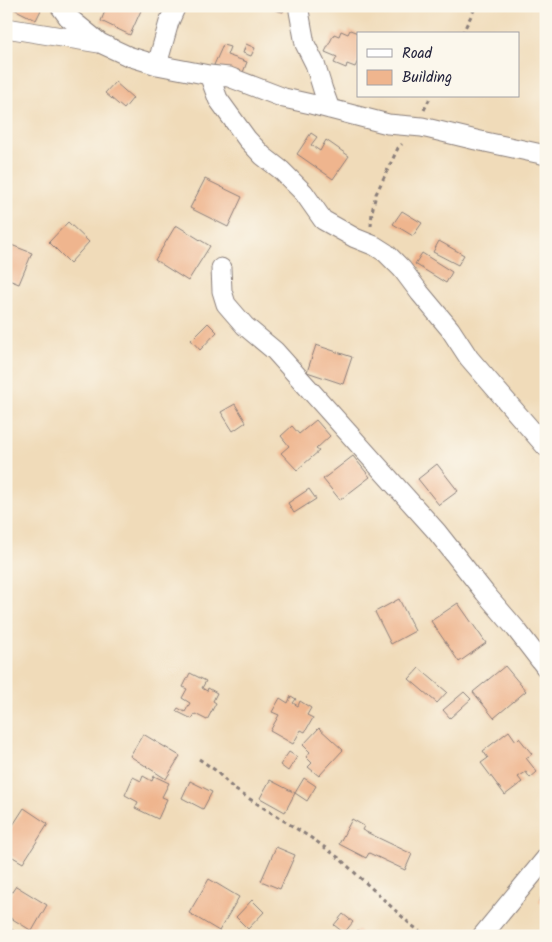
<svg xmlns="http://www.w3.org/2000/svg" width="552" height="942" font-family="Kalam,sans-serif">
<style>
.building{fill:#efb58e}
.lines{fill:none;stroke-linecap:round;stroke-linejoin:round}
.minor-casing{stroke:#897e7a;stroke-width:21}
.path{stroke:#897e7a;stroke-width:3;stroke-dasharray:4 4;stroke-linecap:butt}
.minor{stroke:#fff;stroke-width:19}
</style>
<rect width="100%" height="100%" fill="#fbf7ec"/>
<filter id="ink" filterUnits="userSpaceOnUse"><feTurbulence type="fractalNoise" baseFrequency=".02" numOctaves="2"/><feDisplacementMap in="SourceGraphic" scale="10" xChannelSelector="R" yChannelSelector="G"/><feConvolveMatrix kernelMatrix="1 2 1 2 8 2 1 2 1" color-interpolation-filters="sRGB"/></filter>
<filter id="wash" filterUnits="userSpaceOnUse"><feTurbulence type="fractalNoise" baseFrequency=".0096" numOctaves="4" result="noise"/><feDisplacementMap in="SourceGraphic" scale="20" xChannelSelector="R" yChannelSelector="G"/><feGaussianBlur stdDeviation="1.12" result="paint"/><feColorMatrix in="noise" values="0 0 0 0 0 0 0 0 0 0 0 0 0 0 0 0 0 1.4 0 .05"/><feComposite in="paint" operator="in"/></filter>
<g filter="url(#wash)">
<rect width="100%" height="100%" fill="#f0dbb9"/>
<g id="blocks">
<!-- building -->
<path class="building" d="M 15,6 L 43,6 L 36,20 L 14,9 Z
M 107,6 L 143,6 L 130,35 L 101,21 Z
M 276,6 L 285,6 L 283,12 L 275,10 Z
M 350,30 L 358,33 L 358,61 L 355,67 L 347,64 L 346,68 L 334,63 L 337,57 L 325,52 L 334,34 L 339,36 L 341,31 L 348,34 Z
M 246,44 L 255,48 L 251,56 L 243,53 Z
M 223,45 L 230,47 L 227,55 L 247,62 L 242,75 L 214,65 Z
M 115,82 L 133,98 L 124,109 L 105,93 Z
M 311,133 L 317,137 L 311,145 L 320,151 L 326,140 L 349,156 L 333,179 L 297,154 Z
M 205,179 L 242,197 L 228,227 L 190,208 Z
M 402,211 L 422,223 L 413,236 L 393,224 Z
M 68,222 L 89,242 L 70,263 L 49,242 Z
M 176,225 L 210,246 L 188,281 L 155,260 Z
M 439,241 L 464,255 L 458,265 L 433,252 Z
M 6,243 L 32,253 L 19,284 L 6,279 Z
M 422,253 L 452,272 L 446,283 L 415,264 Z
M 208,323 L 217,332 L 200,350 L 191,340 Z
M 316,345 L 352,357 L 343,384 L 307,372 Z
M 235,404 L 246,422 L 233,431 L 221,412 Z
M 316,420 L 330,436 L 316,449 L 319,451 L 297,470 L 281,453 L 289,446 L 281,436 L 292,426 L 299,434 Z
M 353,456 L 370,477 L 340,500 L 323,479 Z
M 437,464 L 458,491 L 439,505 L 418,479 Z
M 309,489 L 316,499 L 294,513 L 288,503 Z
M 399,599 L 415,631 L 391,644 L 375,612 Z
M 458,603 L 486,643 L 459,662 L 431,621 Z
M 505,666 L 526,691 L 494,718 L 473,692 Z
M 419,668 L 447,692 L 437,703 L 409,679 Z
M 190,673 L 206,681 L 202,688 L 207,691 L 208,688 L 217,693 L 213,701 L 216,703 L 207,720 L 195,714 L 192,719 L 176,711 L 178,708 L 185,712 L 190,703 L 182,698 L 187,689 L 183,687 Z
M 464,692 L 471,699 L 450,718 L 443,710 Z
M 291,696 L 296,699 L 293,703 L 298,706 L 300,701 L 311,708 L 307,715 L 313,718 L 305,732 L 301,730 L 293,744 L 270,731 L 279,715 L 272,712 L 280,698 L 288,703 Z
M 319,728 L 343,750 L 319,776 L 308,767 L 312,763 L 306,757 L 310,752 L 303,745 Z
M 509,731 L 516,741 L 519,738 L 532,754 L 526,758 L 537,772 L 530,778 L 526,772 L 518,777 L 522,782 L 505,795 L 481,763 L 488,758 L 483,751 Z
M 143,734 L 180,756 L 166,779 L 130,756 Z
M 289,752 L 297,757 L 288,771 L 280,765 Z
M 143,776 L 152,781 L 154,776 L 169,783 L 162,797 L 167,799 L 158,819 L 135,808 L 138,802 L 125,795 L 133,777 L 141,781 Z
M 304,778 L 316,786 L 307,801 L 295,793 Z
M 270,780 L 295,793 L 285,812 L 260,798 Z
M 190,781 L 212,792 L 203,809 L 182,798 Z
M 24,808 L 48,824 L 23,863 L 6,853 L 6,836 Z
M 352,819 L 364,826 L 362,830 L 412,854 L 405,870 L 369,853 L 366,858 L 339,844 Z
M 276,847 L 295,855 L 280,889 L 261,881 Z
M 209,879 L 239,897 L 219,931 L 189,913 Z
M 16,886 L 47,905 L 32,931 L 6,915 L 6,901 Z
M 546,889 L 546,905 L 539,901 Z
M 252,900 L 264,912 L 248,929 L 236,917 Z
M 343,914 L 353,922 L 344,933 L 334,925 Z
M 6,925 L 21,936 L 6,936 Z
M 358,930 L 365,936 L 352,936 Z"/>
</g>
</g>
<g filter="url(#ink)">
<use href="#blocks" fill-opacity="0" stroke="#897e7a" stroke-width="1"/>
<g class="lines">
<!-- minor casing -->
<g class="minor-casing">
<path id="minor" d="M 60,6 L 68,17 L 100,43 L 128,56 L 157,65 L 209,75 L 229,77 L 284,98 L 311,104 L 388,124 L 422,127 L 476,140 L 546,155
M 300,6 L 299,11 L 305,44 L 315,64 L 323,90 L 330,109
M 6,28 L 99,43
M 157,65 L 169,22 L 176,6
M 209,75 L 218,99 L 247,139 L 263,156 L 281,170 L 304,193 L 323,220 L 355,238 L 375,246 L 386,253 L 402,269 L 420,293 L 450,329 L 469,358 L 546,447
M 221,268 L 222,291 L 226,304 L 245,326 L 275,351 L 437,532 L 485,593 L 516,629 L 546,668
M 482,936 L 546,858"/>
</g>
<!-- path -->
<path class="path" d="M 462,34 L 476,6
M 424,110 L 431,96
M 371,226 L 372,212 L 376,194 L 398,148 L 402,144
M 199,759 L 215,770 L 234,789 L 316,841 L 339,858 L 410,924 L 426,936"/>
<!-- minor -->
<use href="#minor" class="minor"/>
</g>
</g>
<!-- margin -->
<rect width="552" height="942" fill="none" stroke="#fbf7ec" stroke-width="25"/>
<!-- legend -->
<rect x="357" y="32" width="162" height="65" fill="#fbf7ec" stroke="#a4a2a5"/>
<rect x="367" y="49" width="25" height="8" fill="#ffffff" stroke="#a4a2a5"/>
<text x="402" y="58" font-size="15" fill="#22223b">Road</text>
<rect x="367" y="70" width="25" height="15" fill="#efb58e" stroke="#a4a2a5"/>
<text x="402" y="82" font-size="15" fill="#22223b">Building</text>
</svg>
